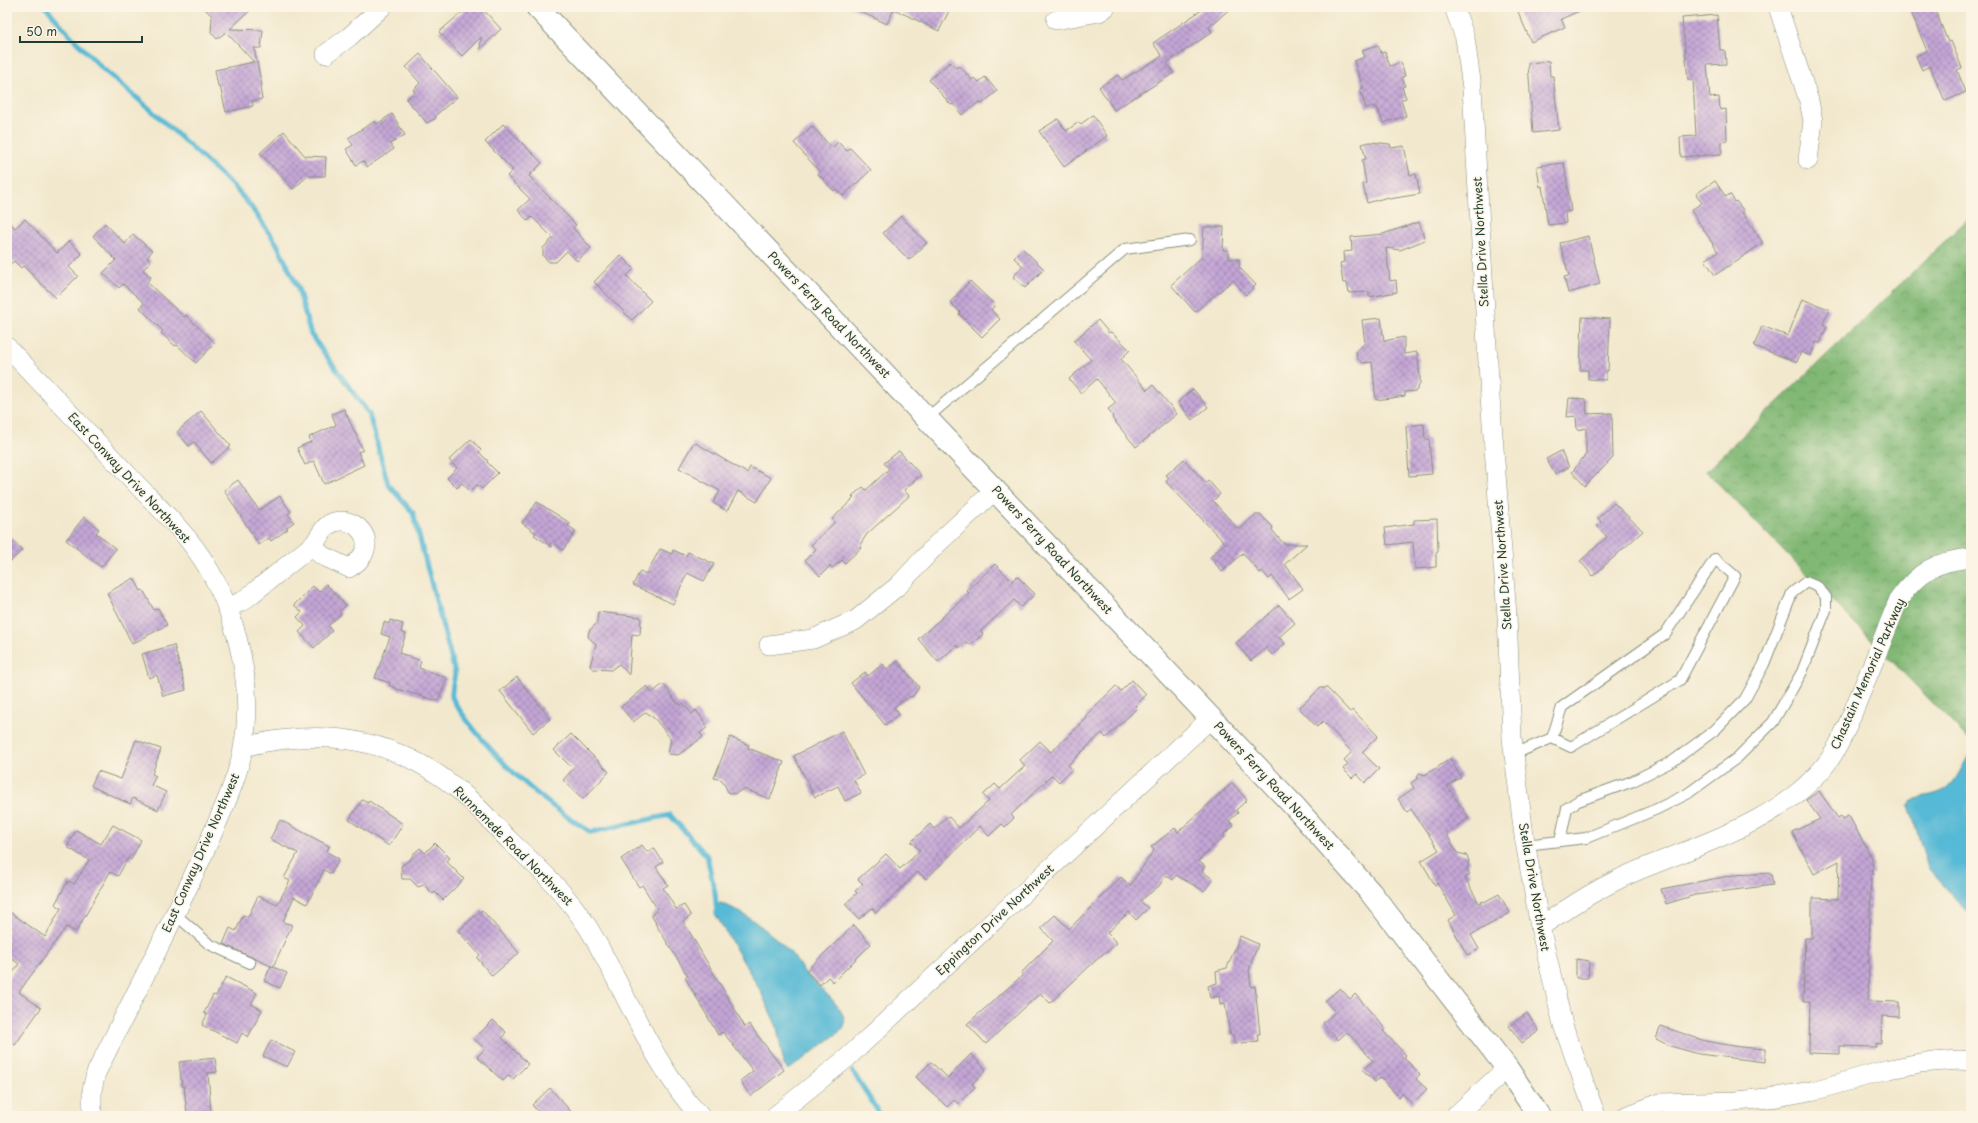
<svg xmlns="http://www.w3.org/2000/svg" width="1978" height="1123" font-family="'Playpen Sans',sans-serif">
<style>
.forest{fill:url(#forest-crowns);stroke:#507a54}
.water{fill:#56b9d5;stroke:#3a7b84}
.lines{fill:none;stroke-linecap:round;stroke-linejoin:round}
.stream{stroke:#56b9d5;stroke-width:5}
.building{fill:url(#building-cross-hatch)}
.lane-casing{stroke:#889280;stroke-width:12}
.street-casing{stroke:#889280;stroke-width:20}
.secondary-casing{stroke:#889280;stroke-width:24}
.lane{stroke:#fff;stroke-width:10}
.street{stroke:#fff;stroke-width:19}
.secondary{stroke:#fff;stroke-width:22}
.labels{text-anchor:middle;stroke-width:3;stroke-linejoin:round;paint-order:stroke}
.street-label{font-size:12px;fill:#1f3d34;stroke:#fcf5e5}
</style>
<defs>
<pattern id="forest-crowns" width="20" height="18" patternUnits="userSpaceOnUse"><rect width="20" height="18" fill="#81b875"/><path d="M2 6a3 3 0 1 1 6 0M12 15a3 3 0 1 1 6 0" fill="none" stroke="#699761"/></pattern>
<pattern id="building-cross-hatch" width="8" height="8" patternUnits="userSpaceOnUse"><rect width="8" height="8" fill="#c4a6d6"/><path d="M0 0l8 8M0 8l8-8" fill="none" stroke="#9f88ae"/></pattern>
</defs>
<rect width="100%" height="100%" fill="#fcf5e5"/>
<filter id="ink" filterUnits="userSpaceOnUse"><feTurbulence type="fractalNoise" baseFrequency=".025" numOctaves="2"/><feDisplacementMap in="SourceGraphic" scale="8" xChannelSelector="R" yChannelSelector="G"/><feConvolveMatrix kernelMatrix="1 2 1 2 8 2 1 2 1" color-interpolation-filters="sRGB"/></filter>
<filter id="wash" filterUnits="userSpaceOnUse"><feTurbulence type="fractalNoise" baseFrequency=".012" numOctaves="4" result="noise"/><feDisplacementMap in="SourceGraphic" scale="16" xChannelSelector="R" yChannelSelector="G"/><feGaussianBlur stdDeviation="0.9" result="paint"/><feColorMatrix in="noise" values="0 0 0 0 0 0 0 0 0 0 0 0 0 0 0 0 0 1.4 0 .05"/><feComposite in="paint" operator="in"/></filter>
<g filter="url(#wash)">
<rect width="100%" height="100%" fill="#f2e8cd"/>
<!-- forest -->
<path class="forest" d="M 1971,216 L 1971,742 L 1706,471 Z"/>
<!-- water -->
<path class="water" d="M 1971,752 L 1971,916 L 1928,868 L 1909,805 C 1918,794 1935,797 1946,789 C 1956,783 1964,762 1971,752 Z
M 721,903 C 743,911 773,934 789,951 C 795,957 799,966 805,973 C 815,985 855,1013 842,1030 L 790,1069 L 787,1069 L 784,1065 L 777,1027 L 760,990 L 717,917 L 716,909 L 719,904 Z"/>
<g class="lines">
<!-- stream -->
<path class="stream" d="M 46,7 L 69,34 L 103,69 L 151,110 L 233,186 L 249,204 L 277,244 L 298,288 L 311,335 L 369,414 L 388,484 L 413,513 L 455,673 C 454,680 451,691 452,697 C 455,705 464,716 469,723 C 503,767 543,803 591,832 L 670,815 L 707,856 L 715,893 L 717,914
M 853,1072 L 881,1116"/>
</g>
<g id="blocks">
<!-- building -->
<path class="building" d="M 203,7 L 254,7 L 230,29 L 263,30 L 261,48 L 254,48 L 262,86 L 260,87 L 262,99 L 252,101 L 253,106 L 226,112 L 220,86 L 218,86 L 215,70 L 254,62 L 226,32 L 217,39 L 211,32 L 212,16 Z
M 468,7 L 481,7 L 501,29 L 480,49 L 481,37 L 462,56 L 439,32 Z
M 850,7 L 951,7 L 939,31 L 894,9 L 887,24 Z
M 1206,7 L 1232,7 L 1209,27 L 1212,32 L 1167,63 L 1174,73 L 1114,110 L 1099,87 L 1118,75 L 1122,80 L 1162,56 L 1153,43 Z
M 1516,7 L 1589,7 L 1561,19 L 1565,27 L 1531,42 Z
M 1909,7 L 1934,7 L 1948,42 L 1951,41 L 1962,68 L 1957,70 L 1966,92 L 1945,101 L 1930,66 L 1922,70 L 1916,56 L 1927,51 Z
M 1717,15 L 1720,50 L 1725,50 L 1726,64 L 1707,65 L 1710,98 L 1719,97 L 1720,110 L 1726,109 L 1727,141 L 1722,142 L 1722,154 L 1681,157 L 1680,137 L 1696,136 L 1693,80 L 1688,80 L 1682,18 Z
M 1378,45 L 1381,53 L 1385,52 L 1390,66 L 1401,62 L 1405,76 L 1402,77 L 1405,86 L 1402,87 L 1406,98 L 1401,100 L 1406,116 L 1383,123 L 1377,107 L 1375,107 L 1375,106 L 1366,108 L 1360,89 L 1363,88 L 1354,61 L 1365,57 L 1362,50 Z
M 420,54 L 457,97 L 436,115 L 436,118 L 427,123 L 406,99 L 415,92 L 413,90 L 420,83 L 406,67 Z
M 1549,61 L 1550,76 L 1553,76 L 1559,130 L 1533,133 L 1528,63 Z
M 950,62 L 956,68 L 960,66 L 972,80 L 974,78 L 979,82 L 985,77 L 997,91 L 982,104 L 979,102 L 962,115 L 953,104 L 951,105 L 929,80 Z
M 392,114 L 405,135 L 390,144 L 394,149 L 367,167 L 363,161 L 356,165 L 346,149 L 353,145 L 348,138 L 375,121 L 377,124 Z
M 1093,115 L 1107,136 L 1064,167 L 1039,131 L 1058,119 L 1066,131 L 1079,122 L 1081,124 Z
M 503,124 L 542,163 L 529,176 L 576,225 L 573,228 L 591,248 L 577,261 L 567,251 L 556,262 L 549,262 L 543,256 L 543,248 L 553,238 L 532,217 L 528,221 L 518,210 L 530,199 L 507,176 L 513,170 L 485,142 Z
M 812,126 L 832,148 L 838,142 L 847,151 L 850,148 L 871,170 L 843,196 L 836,189 L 834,191 L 818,174 L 820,172 L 794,143 Z
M 284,131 L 305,156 L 326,157 L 325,176 L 308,176 L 293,189 L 260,153 Z
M 1370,142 L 1390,144 L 1391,148 L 1404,146 L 1410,175 L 1416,174 L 1420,194 L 1389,199 L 1388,197 L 1367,203 L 1363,184 L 1366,183 L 1362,160 L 1366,159 L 1362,144 Z
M 1564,163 L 1571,211 L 1565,212 L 1566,223 L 1548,225 L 1542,186 L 1540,187 L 1537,166 Z
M 1715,181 L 1726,197 L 1730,194 L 1735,202 L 1736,201 L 1744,211 L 1742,212 L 1763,243 L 1715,275 L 1705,260 L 1718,252 L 1691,210 L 1702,203 L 1696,194 Z
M 901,216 L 927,243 L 909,260 L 883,233 Z
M 25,219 L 57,253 L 69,241 L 82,254 L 69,267 L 78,276 L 56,298 L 23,266 L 21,268 L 14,261 L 7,267 L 7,220 L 15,228 Z
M 1419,222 L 1425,240 L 1400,250 L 1386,248 L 1390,281 L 1396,280 L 1397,292 L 1369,297 L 1369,292 L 1349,293 L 1347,283 L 1343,283 L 1340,263 L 1344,262 L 1343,252 L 1352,251 L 1351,237 L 1383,234 Z
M 105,223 L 125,244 L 133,234 L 152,251 L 147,258 L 151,261 L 143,270 L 151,277 L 147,282 L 184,317 L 186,315 L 215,343 L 196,363 L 177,345 L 175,346 L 161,333 L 163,331 L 140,308 L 144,303 L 123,284 L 119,288 L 103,273 L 116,260 L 93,236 Z
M 1204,227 L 1224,227 L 1223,250 L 1228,250 L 1228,259 L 1239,259 L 1239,267 L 1256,285 L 1246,295 L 1233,280 L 1195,312 L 1171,285 L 1202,257 Z
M 1588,236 L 1600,284 L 1568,293 L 1564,277 L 1569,276 L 1560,243 Z
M 1023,249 L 1044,269 L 1025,288 L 1013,277 L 1023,266 L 1014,258 Z
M 620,255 L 634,269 L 627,276 L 651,301 L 632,320 L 594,282 Z
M 970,281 L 995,305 L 991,310 L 1000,319 L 982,337 L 959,314 L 960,312 L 950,302 Z
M 1802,299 L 1829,309 L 1823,324 L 1827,326 L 1820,343 L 1816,342 L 1811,356 L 1801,352 L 1797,362 L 1754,346 L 1762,326 L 1788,336 Z
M 1582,317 L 1610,319 L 1608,371 L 1606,371 L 1606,380 L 1588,379 L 1588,370 L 1580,370 Z
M 1381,318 L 1384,341 L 1404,337 L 1404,354 L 1417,352 L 1420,377 L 1420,384 L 1416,391 L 1405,392 L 1405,396 L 1376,400 L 1372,362 L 1363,363 L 1357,358 L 1356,351 L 1365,343 L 1362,320 Z
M 1098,320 L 1109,333 L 1111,332 L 1130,350 L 1121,359 L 1147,390 L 1153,385 L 1177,414 L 1136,447 L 1112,418 L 1113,417 L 1108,409 L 1116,403 L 1097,379 L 1081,393 L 1069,379 L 1091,360 L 1074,341 Z
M 1193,389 L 1208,407 L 1192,420 L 1178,402 Z
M 1569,398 L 1586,399 L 1587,414 L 1612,413 L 1613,458 L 1585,486 L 1572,472 L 1586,454 L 1586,428 L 1577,430 L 1576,416 L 1567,417 Z
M 344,409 L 363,450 L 358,452 L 364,465 L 324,484 L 314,461 L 305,465 L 297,448 L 311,442 L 309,437 L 336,425 L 332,414 Z
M 201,411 L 231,446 L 211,463 L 194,442 L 189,446 L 177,432 Z
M 1424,424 L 1425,439 L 1429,439 L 1432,474 L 1409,476 L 1406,426 Z
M 471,439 L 481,450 L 479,452 L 488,461 L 487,462 L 498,473 L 482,489 L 477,485 L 470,491 L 462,483 L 457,488 L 447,478 L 457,468 L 449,460 Z
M 694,442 L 747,473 L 750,467 L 771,478 L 757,502 L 738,491 L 727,511 L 713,503 L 720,491 L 679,468 Z
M 899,451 L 921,475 L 904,490 L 909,496 L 867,534 L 860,545 L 862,547 L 845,563 L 842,560 L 832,568 L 830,566 L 820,576 L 805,560 L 816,549 L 811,545 L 835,522 L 832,519 L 854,498 L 852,496 L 863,487 L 866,490 L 889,469 L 884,463 Z
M 1561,451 L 1569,467 L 1555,474 L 1546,459 Z
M 1184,459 L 1206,483 L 1208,480 L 1220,494 L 1213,501 L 1239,530 L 1255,515 L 1261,515 L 1273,527 L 1272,530 L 1284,544 L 1307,544 L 1285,564 L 1303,589 L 1289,599 L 1272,576 L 1269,579 L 1262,571 L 1260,573 L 1243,553 L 1222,572 L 1210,557 L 1225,543 L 1166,482 L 1169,478 L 1166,475 Z
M 238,480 L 259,510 L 280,496 L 291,512 L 288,514 L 294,522 L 286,528 L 288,529 L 271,541 L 269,538 L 259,545 L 224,490 Z
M 537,502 L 570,523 L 568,526 L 576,531 L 563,550 L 555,544 L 552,547 L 534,535 L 536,533 L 522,523 Z
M 1614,503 L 1643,531 L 1593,576 L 1580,561 L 1607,537 L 1597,526 L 1601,522 L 1598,518 Z
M 84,517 L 99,529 L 96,533 L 116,549 L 101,567 L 66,540 Z
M 1437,519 L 1438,552 L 1436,553 L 1436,567 L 1415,569 L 1413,542 L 1387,545 L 1385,528 L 1414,524 L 1414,520 Z
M 7,534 L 22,550 L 7,565 Z
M 660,549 L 672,554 L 673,550 L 686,556 L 688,552 L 714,564 L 704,581 L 687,573 L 673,604 L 633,585 L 640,571 L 646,574 Z
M 995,564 L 1012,581 L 1017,576 L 1035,594 L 1021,607 L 1014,600 L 981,631 L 983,634 L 970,645 L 966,642 L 959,648 L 957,645 L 938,662 L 918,639 L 969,593 L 967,591 Z
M 134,578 L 141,591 L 143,590 L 154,610 L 158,608 L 167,625 L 132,644 L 107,593 Z
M 326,584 L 346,605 L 339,612 L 341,614 L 328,626 L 332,631 L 314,648 L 299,632 L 305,626 L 297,617 L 302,612 L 294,605 L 313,586 L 319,592 Z
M 1279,605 L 1295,623 L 1279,637 L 1285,644 L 1272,655 L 1266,648 L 1251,661 L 1236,643 Z
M 598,612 L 641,617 L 640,635 L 632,634 L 629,675 L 619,664 L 611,670 L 593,669 L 590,666 L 596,644 L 588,637 L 589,631 L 597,623 Z
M 390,620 L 403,624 L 401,632 L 406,634 L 399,653 L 421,661 L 419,668 L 447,678 L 438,701 L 397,689 L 389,685 L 390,683 L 375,678 L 390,637 L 381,634 L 384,622 L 389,624 Z
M 174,645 L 186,690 L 163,696 L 157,675 L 149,678 L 142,654 Z
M 898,661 L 919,687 L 913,696 L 909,697 L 894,707 L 899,714 L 885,725 L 851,683 L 865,672 L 868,676 L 883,664 L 887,669 Z
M 517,677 L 550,719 L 533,733 L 500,691 Z
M 1132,680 L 1146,695 L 1135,706 L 1137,708 L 1106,738 L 1102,733 L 1068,765 L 1072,769 L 1059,782 L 1052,775 L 1011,815 L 1014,818 L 1005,827 L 1002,824 L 989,836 L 980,826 L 926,879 L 918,872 L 876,913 L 872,908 L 859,919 L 845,904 L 857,893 L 855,891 L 863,884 L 858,879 L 886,854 L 900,869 L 920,851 L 911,842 L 930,824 L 934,829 L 948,816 L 959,828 L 989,801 L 983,795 L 995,784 L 1000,789 L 1025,766 L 1020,760 L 1040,741 L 1051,752 L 1087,718 L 1085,716 L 1116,686 L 1121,691 Z
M 663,684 L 677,703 L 681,705 L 683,703 L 692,714 L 696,710 L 708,727 L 700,733 L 703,737 L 678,755 L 668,754 L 671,739 L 655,719 L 646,712 L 633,722 L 621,707 L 647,686 L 652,693 Z
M 1322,687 L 1323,689 L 1326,687 L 1350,712 L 1353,710 L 1378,736 L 1362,752 L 1379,769 L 1365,783 L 1357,774 L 1352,778 L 1343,769 L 1348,764 L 1344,760 L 1352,752 L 1323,721 L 1317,727 L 1299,708 Z
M 842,731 L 864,775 L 854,780 L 861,793 L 845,801 L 838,786 L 815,797 L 794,756 Z
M 571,734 L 609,772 L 583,799 L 563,780 L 573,769 L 554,750 Z
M 730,737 L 749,745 L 748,748 L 784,762 L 770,799 L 744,789 L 734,794 L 728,792 L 722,780 L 714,778 Z
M 136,740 L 161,749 L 152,774 L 156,776 L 151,785 L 166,792 L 158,810 L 133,798 L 130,804 L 91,786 L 98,771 L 121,779 Z
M 1450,759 L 1461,777 L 1447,786 L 1469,818 L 1446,833 L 1457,853 L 1466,855 L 1469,860 L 1467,869 L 1470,874 L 1465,878 L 1479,903 L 1483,901 L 1484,902 L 1499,894 L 1510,913 L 1471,935 L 1479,949 L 1467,955 L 1448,920 L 1456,915 L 1437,883 L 1435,885 L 1421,861 L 1439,850 L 1411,809 L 1407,812 L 1398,799 L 1414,788 L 1411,783 L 1417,779 L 1419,773 L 1425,775 Z
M 1232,783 L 1247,800 L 1236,810 L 1238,813 L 1229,821 L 1234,826 L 1224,834 L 1225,836 L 1198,861 L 1205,866 L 1202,871 L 1213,879 L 1204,891 L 1176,875 L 1173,880 L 1166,875 L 1159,886 L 1140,901 L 1148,908 L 1136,920 L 1129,912 L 1107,933 L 1117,943 L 1106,953 L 1105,952 L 1050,1003 L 1040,993 L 986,1044 L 967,1024 L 1023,975 L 1021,973 L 1053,941 L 1041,928 L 1055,915 L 1069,929 L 1121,877 L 1130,886 L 1154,850 L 1151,847 L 1175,828 L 1178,832 Z
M 1819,791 L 1838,818 L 1841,816 L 1842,819 L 1849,816 L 1872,858 L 1873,874 L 1871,874 L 1868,1001 L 1899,1002 L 1899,1017 L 1882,1016 L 1881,1044 L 1876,1043 L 1876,1047 L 1840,1046 L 1840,1054 L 1809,1053 L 1810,1001 L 1803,1001 L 1805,938 L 1812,938 L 1812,898 L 1838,899 L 1839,861 L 1814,874 L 1792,832 L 1820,819 L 1806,800 Z
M 362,800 L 368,803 L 369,801 L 403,824 L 389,846 L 349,820 Z
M 280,820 L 329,846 L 327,852 L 339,859 L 331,874 L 324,870 L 307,904 L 294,897 L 283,922 L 292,925 L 273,967 L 223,944 L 230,928 L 236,931 L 243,915 L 248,917 L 258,896 L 277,905 L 290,881 L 284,878 L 298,853 L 270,839 Z
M 113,825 L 141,840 L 131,860 L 128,858 L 118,876 L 110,872 L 76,932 L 66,927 L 19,992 L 41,1008 L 15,1045 L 7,1039 L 7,981 L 19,964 L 7,955 L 7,910 L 45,937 L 61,908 L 55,904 L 68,881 L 74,884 L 89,860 L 67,847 L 76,830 L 101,844 Z
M 435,843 L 450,858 L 446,861 L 464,879 L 443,900 L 435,892 L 433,894 L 424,885 L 418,887 L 410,879 L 402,879 L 401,866 L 411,859 L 413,854 L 420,848 L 425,853 Z
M 642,845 L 647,852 L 654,848 L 663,862 L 656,867 L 668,885 L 663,888 L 676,909 L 684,905 L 691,916 L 683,921 L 745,1027 L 749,1024 L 784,1070 L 751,1096 L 740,1081 L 753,1071 L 723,1032 L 718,1035 L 685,977 L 688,976 L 655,923 L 656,923 L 651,915 L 658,910 L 642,885 L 639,887 L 621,859 Z
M 1771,873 L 1773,885 L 1695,895 L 1666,904 L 1661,889 L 1734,875 Z
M 482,910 L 519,953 L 492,976 L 477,958 L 480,955 L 458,931 Z
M 854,925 L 871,944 L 833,982 L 828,977 L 820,985 L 806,971 Z
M 1240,936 L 1258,944 L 1249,970 L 1251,987 L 1255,986 L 1260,1034 L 1257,1034 L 1258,1041 L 1234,1044 L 1233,1035 L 1230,1035 L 1225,1003 L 1220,1004 L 1219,996 L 1210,998 L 1208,986 L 1217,983 L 1216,971 L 1227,968 Z
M 1576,959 L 1589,961 L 1588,978 L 1576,978 Z
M 271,966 L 287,973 L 280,988 L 264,981 Z
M 226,977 L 257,993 L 251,1004 L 262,1010 L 248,1037 L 242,1033 L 237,1043 L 202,1025 L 207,1015 L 204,1013 L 213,995 L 216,996 Z
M 1340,988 L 1350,999 L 1355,994 L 1378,1020 L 1385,1029 L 1383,1031 L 1406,1055 L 1404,1058 L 1420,1074 L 1416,1079 L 1427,1089 L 1412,1104 L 1402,1093 L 1399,1097 L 1380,1078 L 1375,1082 L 1363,1070 L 1373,1061 L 1347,1032 L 1338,1040 L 1323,1023 L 1335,1012 L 1325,1001 Z
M 1527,1013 L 1539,1031 L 1522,1043 L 1509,1026 Z
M 493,1020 L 506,1032 L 502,1038 L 528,1064 L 513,1079 L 509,1075 L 503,1081 L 477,1057 L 485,1049 L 474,1039 Z
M 1661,1026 L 1705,1041 L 1740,1047 L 1765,1049 L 1765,1062 L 1699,1054 L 1670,1046 L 1656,1039 Z
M 271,1040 L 295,1052 L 287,1067 L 263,1056 Z
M 971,1054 L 986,1069 L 972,1084 L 975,1087 L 958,1104 L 954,1100 L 947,1107 L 916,1077 L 931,1062 L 948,1078 Z
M 215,1058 L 217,1072 L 208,1073 L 211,1111 L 187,1114 L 184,1086 L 182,1086 L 179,1062 Z
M 550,1088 L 575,1116 L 542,1116 L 532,1105 Z"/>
</g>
</g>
<g filter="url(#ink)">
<use href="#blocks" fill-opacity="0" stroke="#889280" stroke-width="1"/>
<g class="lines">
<!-- lane casing -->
<g class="lane-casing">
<path id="lane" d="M 927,418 L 1125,249 L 1190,240
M 1514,754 L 1552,738 L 1562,707 L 1665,634 L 1715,559 L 1735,576 L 1680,680 L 1571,747 L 1552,738
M 1525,845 L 1586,838 L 1657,809 L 1687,794 L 1737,758 L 1773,722 L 1802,672 L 1826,610 L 1826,597 L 1818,587 L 1806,582 L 1792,593 L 1764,664 L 1745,699 L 1715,730 L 1673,761 L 1633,781 L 1578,801 L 1567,808 L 1560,841
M 175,914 L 209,944 L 250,963"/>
</g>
<!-- street casing -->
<g class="street-casing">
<path id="street" d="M 1454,7 L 1465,38 L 1472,88 L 1490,397 L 1507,615 L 1512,738 L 1524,836 L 1540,927 L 1563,1025 L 1596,1116
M 1778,7 L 1809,101 L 1813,121 L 1808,160
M 1056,20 L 1099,12 L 1106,7
M 326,54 L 349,37 L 382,7
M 7,347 C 48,390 88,433 129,476 C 148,497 169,516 187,538 C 233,594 256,678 243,749 C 236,784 220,816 206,848 C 172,924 133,998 96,1073 L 92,1090 L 92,1116
M 227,608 L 243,601 L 314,544 L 321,555 L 349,568 C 389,543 349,508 327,526 C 322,530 318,539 314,544
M 769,645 L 813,639 L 856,620 L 899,585 L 935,546 L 995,490
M 243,747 C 320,728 391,736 455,787 C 475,802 492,823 510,841 C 539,868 568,895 589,929 C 624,988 653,1066 700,1116
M 1540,927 C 1572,905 1603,885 1639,870 C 1702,844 1785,819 1827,763 C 1842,743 1850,718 1860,695 C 1873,663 1886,631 1899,599 C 1919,571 1936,561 1971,558
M 775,1116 L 847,1058 L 1211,718
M 1455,1116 L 1507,1068
M 1626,1116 L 1660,1103 L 1737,1101 L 1777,1097 L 1816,1090 L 1890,1069 L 1920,1063 L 1959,1060 L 1971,1061"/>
</g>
<!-- secondary casing -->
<g class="secondary-casing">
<path id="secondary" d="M 537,7 L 1295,807 L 1371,893 L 1507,1068 L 1539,1116"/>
</g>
<!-- lane -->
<use href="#lane" class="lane"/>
<!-- street -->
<use href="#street" class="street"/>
<!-- secondary -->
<use href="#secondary" class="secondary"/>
</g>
</g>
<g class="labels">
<!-- street labels -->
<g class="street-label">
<text transform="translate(1481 242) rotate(-93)" y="4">Stella Drive Northwest</text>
<text transform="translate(829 315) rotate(46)" y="4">Powers Ferry Road Northwest</text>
<text transform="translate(129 478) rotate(47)" y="4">East Conway Drive Northwest</text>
<text transform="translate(1052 550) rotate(47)" y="4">Powers Ferry Road Northwest</text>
<text transform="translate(1503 565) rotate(-94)" y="4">Stella Drive Northwest</text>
<text transform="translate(1868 674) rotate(-66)" y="4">Chastain Memorial Parkway</text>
<text transform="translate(1274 786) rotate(47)" y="4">Powers Ferry Road Northwest</text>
<text transform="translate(513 846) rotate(45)" y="4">Runnemede Road Northwest</text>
<text transform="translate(201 853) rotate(-66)" y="4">East Conway Drive Northwest</text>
<text transform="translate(1534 887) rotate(80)" y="4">Stella Drive Northwest</text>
<text transform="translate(995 920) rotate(-43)" y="4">Eppington Drive Northwest</text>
</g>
</g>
<!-- margin -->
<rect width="1978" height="1123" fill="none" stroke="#fcf5e5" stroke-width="24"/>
<!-- scale -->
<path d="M20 36v6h122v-6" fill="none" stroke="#1f3d34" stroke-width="2"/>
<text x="26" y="36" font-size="12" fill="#1f3d34" stroke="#fcf5e5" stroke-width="3" paint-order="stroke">50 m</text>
</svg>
